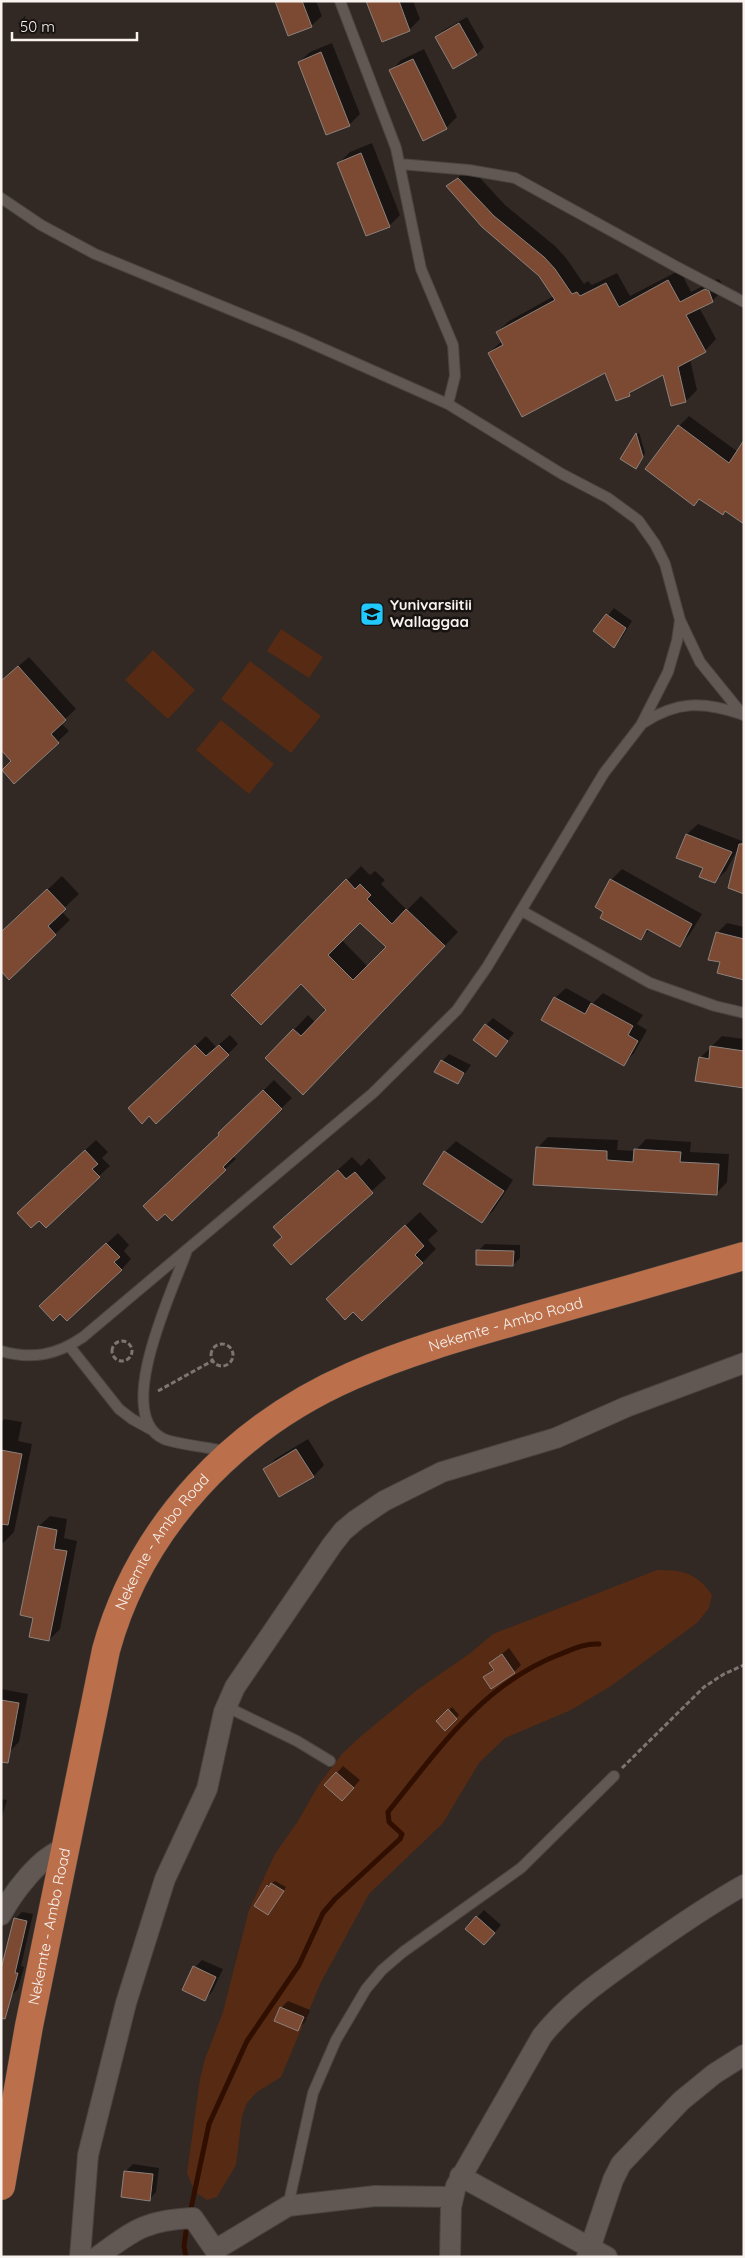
<svg xmlns="http://www.w3.org/2000/svg" width="745" height="2258" font-family="Quicksand,sans-serif">
<style>
.green{fill:#562a13}
.shadow{fill:#0007;fill-rule:evenodd}
.lines{fill:none;stroke-linecap:round;stroke-linejoin:round}
.stream{stroke:#310f00;stroke-width:5}
.building{fill:#7c4a32;stroke:#8b817c;fill-rule:evenodd}
.lane-casing{stroke:#4a4440;stroke-width:12}
.street-casing{stroke:#4a4440;stroke-width:22}
.highway-casing{stroke:#4a4440;stroke-width:29}
.path{stroke:#7c7571;stroke-width:3;stroke-dasharray:5 2.5;stroke-linecap:butt}
.lane{stroke:#615753;stroke-width:10}
.street{stroke:#615753;stroke-width:20}
.highway{stroke:#bb704b;stroke-width:28}
.labels{text-anchor:middle;stroke-width:5;stroke-linejoin:round;paint-order:stroke}
.poi-label{font-size:15px;font-weight:bold;fill:#f9f3f0;stroke:#171311;text-anchor:start}
.street-label{font-size:15px;fill:#f9f3f0;stroke:#171311}
</style>
<rect width="100%" height="100%" fill="#322925"/>
<!-- green -->
<path class="green" d="M 281,629 L 323,657 L 309,678 L 267,651 Z
M 153,650 L 195,690 L 168,719 L 125,680 Z
M 250,661 L 321,716 L 291,753 L 221,699 Z
M 221,720 L 274,764 L 249,794 L 196,750 Z
M 657,1570 C 683,1570 697,1573 712,1595 L 709,1608 L 697,1623 L 611,1686 L 571,1710 L 505,1738 L 479,1763 L 443,1823 L 369,1894 L 321,1982 L 281,2077 L 257,2092 L 247,2103 L 242,2116 L 236,2165 L 217,2197 L 207,2200 L 195,2192 L 187,2173 L 200,2079 L 205,2059 L 223,2012 L 249,1910 L 275,1854 L 298,1821 L 318,1786 L 342,1754 L 360,1737 L 417,1690 L 469,1654 L 493,1634 Z"/>
<!-- shadow -->
<path class="shadow" d="M 277,1 L 316,1 L 322,16 L 311,26 Z
M 368,1 L 413,1 L 420,19 L 409,30 Z
M 467,17 L 484,47 L 477,54 L 454,67 L 437,37 L 444,30 Z
M 332,43 L 360,114 L 349,125 L 299,62 L 310,52 Z
M 424,49 L 457,117 L 446,128 L 391,71 L 401,60 Z
M 372,143 L 400,215 L 389,226 L 339,163 L 350,152 Z
M 470,167 L 505,205 L 555,246 L 566,258 L 584,284 L 588,281 L 592,285 L 617,273 L 630,296 L 680,270 L 691,292 L 717,279 L 720,280 L 724,289 L 713,300 L 699,307 L 716,339 L 705,351 L 690,359 L 697,390 L 686,401 L 664,373 L 637,387 L 629,395 L 606,371 L 489,353 L 502,341 L 497,332 L 509,321 L 554,296 L 540,275 L 448,186 Z
M 689,416 L 738,452 L 726,510 L 700,498 L 694,504 L 679,426 Z
M 639,432 L 645,453 L 639,464 L 622,458 Z
M 614,608 L 632,621 L 621,639 L 614,646 L 595,631 Z
M 29,657 L 76,709 L 61,723 L 69,731 L 15,782 L 1,681 Z
M 698,824 L 742,841 L 726,871 L 715,881 L 704,867 L 678,857 L 687,834 Z
M 361,866 L 370,875 L 375,871 L 385,880 L 381,884 L 407,910 L 421,896 L 458,932 L 317,1079 L 267,1058 L 308,1015 L 316,1023 L 328,1010 L 301,983 L 233,995 ZM 361,921 L 387,947 L 368,967 L 342,940 Z
M 622,869 L 702,914 L 690,934 L 680,945 L 650,929 L 641,939 L 611,880 Z
M 62,876 L 79,894 L 61,911 L 70,920 L 9,978 L 1,933 Z
M 727,923 L 744,927 L 744,978 L 721,961 L 716,934 Z
M 566,988 L 593,1003 L 603,993 L 643,1015 L 637,1024 L 647,1030 L 634,1053 L 624,1064 L 555,998 Z
M 493,1018 L 514,1033 L 496,1055 L 486,1025 Z
M 230,1035 L 238,1044 L 228,1054 L 139,1098 L 206,1036 L 216,1047 Z
M 722,1036 L 744,1039 L 744,1087 L 700,1058 Z
M 449,1054 L 471,1065 L 458,1083 L 442,1061 Z
M 274,1080 L 292,1098 L 233,1156 L 236,1159 L 225,1169 L 165,1212 L 220,1133 Z
M 548,1137 L 618,1140 L 617,1150 L 635,1151 L 646,1139 L 691,1142 L 690,1152 L 729,1154 L 727,1182 L 717,1193 L 537,1148 Z
M 96,1140 L 108,1152 L 102,1158 L 110,1166 L 99,1176 L 29,1202 Z
M 456,1141 L 513,1180 L 493,1211 L 482,1221 L 445,1152 Z
M 352,1157 L 361,1166 L 369,1158 L 386,1178 L 292,1263 L 284,1236 L 275,1227 Z
M 420,1212 L 438,1231 L 428,1240 L 436,1249 L 422,1263 L 341,1285 Z
M 118,1233 L 129,1245 L 124,1251 L 131,1259 L 121,1270 L 61,1312 L 51,1295 Z
M 485,1244 L 520,1245 L 520,1258 L 513,1265 L 478,1251 Z
M 4,1419 L 22,1422 L 18,1441 L 32,1444 L 14,1532 L 3,1543 L 1,1543 L 1,1422 Z
M 308,1439 L 324,1465 L 314,1476 L 280,1496 L 265,1470 L 275,1459 Z
M 50,1516 L 67,1519 L 64,1538 L 77,1541 L 60,1629 L 49,1640 L 35,1617 L 39,1526 Z
M 509,1648 L 521,1665 L 514,1672 L 485,1677 L 494,1668 L 491,1663 Z
M 1,1689 L 28,1694 L 19,1742 L 9,1752 L 1,1751 Z
M 452,1707 L 459,1715 L 445,1729 L 438,1721 Z
M 343,1766 L 360,1780 L 349,1792 L 337,1773 Z
M 1,1799 L 7,1800 L 1,1820 Z
M 275,1881 L 286,1887 L 271,1910 L 268,1886 Z
M 484,1910 L 501,1925 L 491,1937 L 466,1929 Z
M 22,1912 L 33,1914 L 21,1966 L 24,1967 L 18,1989 L 11,1996 L 15,1919 Z
M 202,1960 L 223,1969 L 212,1992 L 205,1999 L 184,1990 L 195,1967 Z
M 288,2001 L 310,2010 L 305,2022 L 298,2029 L 281,2008 Z
M 133,2164 L 159,2168 L 156,2192 L 149,2200 L 126,2171 Z"/>
<g class="lines">
<!-- stream -->
<path class="stream" d="M 190,2213 L 209,2124 L 247,2041 L 299,1965 L 323,1913 L 335,1899 L 400,1839 L 402,1834 L 389,1822 L 388,1812 C 438,1750 482,1685 558,1655 C 571,1650 584,1643 599,1644
M 186,2257 L 184,2246 L 187,2224"/>
</g>
<!-- building -->
<path class="building" d="M 275,1 L 302,1 L 312,27 L 288,36 Z
M 366,1 L 399,1 L 410,31 L 382,42 Z
M 459,23 L 477,55 L 453,69 L 435,37 Z
M 321,52 L 350,126 L 326,135 L 298,62 Z
M 413,59 L 447,129 L 423,141 L 389,70 Z
M 361,153 L 390,227 L 366,236 L 337,163 Z
M 458,178 L 494,216 L 544,257 L 555,269 L 572,294 L 577,292 L 580,296 L 606,283 L 619,307 L 668,280 L 680,302 L 705,289 L 709,291 L 713,302 L 686,315 L 706,352 L 678,367 L 686,402 L 671,406 L 663,375 L 629,393 L 630,396 L 616,401 L 605,373 L 522,417 L 488,353 L 503,345 L 496,332 L 555,300 L 539,276 L 482,227 L 446,186 Z
M 678,425 L 729,463 L 744,440 L 744,524 L 725,511 L 723,515 L 699,499 L 694,506 L 645,469 Z
M 636,433 L 643,457 L 636,469 L 620,459 Z
M 606,614 L 626,628 L 614,648 L 593,631 Z
M 18,666 L 66,720 L 51,734 L 59,743 L 14,784 L 2,770 L 11,761 L 1,750 L 1,681 Z
M 686,834 L 732,852 L 715,883 L 699,877 L 703,868 L 676,858 Z
M 739,844 L 744,844 L 744,894 L 728,888 Z
M 346,879 L 355,889 L 360,884 L 371,895 L 367,899 L 392,924 L 406,909 L 445,946 L 303,1095 L 265,1058 L 293,1029 L 301,1036 L 326,1010 L 301,984 L 261,1025 L 231,995 ZM 360,923 L 386,947 L 353,980 L 328,955 Z
M 610,879 L 692,924 L 680,947 L 647,929 L 641,940 L 600,918 L 603,912 L 595,907 Z
M 47,889 L 66,909 L 48,926 L 56,935 L 9,980 L 1,971 L 1,932 Z
M 716,932 L 744,939 L 744,980 L 717,973 L 720,962 L 708,960 Z
M 554,997 L 585,1014 L 591,1003 L 633,1026 L 628,1035 L 638,1041 L 624,1066 L 541,1020 Z
M 485,1024 L 508,1041 L 496,1057 L 473,1040 Z
M 195,1045 L 206,1056 L 219,1045 L 229,1055 L 156,1124 L 149,1116 L 142,1124 L 128,1108 Z
M 710,1046 L 744,1051 L 744,1088 L 695,1081 L 699,1057 L 709,1059 Z
M 441,1060 L 464,1073 L 458,1084 L 434,1072 Z
M 263,1090 L 282,1109 L 223,1167 L 226,1170 L 172,1221 L 165,1214 L 157,1221 L 143,1206 L 219,1135 L 218,1133 Z
M 536,1147 L 607,1151 L 607,1160 L 633,1162 L 634,1149 L 681,1152 L 680,1162 L 719,1164 L 717,1195 L 533,1185 Z
M 85,1150 L 98,1164 L 92,1169 L 100,1177 L 46,1228 L 39,1221 L 31,1228 L 17,1213 Z
M 444,1151 L 504,1191 L 482,1223 L 423,1184 Z
M 338,1170 L 346,1179 L 355,1172 L 373,1193 L 291,1265 L 273,1245 L 282,1237 L 273,1227 Z
M 405,1225 L 424,1246 L 415,1255 L 423,1263 L 362,1321 L 353,1312 L 345,1320 L 326,1299 Z
M 106,1243 L 120,1257 L 114,1262 L 122,1270 L 67,1321 L 60,1314 L 53,1321 L 39,1306 Z
M 476,1250 L 514,1251 L 513,1266 L 476,1265 Z
M 296,1449 L 314,1477 L 279,1497 L 263,1469 Z
M 1,1450 L 22,1454 L 8,1525 L 1,1524 Z
M 38,1526 L 57,1530 L 54,1549 L 67,1551 L 49,1641 L 29,1637 L 33,1618 L 20,1615 Z
M 502,1654 L 515,1673 L 491,1689 L 483,1677 L 494,1670 L 489,1663 Z
M 1,1700 L 19,1703 L 8,1763 L 1,1762 Z
M 448,1709 L 457,1719 L 445,1731 L 436,1721 Z
M 336,1772 L 354,1788 L 342,1801 L 324,1785 Z
M 271,1883 L 284,1891 L 268,1915 L 254,1906 L 267,1885 L 269,1887 Z
M 476,1916 L 495,1933 L 484,1945 L 465,1929 Z
M 14,1918 L 27,1921 L 15,1973 L 18,1973 L 5,2019 L 1,2018 L 1,1969 Z
M 193,1966 L 216,1977 L 205,2001 L 182,1990 Z
M 280,2007 L 304,2017 L 298,2031 L 274,2021 Z
M 124,2171 L 153,2174 L 150,2201 L 121,2197 Z"/>
<g class="lines">
<!-- lane casing -->
<g class="lane-casing">
<path id="lane" d="M 340,1 L 396,148 L 421,269 L 453,345 L 455,376 L 448,404
M 400,164 L 469,170 L 515,178 L 677,267 L 744,302
M 1,198 L 41,225 L 95,254 L 297,337 L 448,404 L 562,474 L 608,498 L 638,520 L 655,544 L 665,564 L 680,620 L 677,641 L 668,672 L 641,725 L 604,773 L 487,967 L 457,1010 L 373,1093 L 83,1337 C 57,1355 32,1360 1,1351
M 680,620 L 700,662 L 743,715
M 643,723 C 677,701 703,701 741,714
M 522,911 L 650,983 L 715,1006 L 744,1013
M 186,1253 C 173,1289 112,1416 164,1439 C 179,1445 210,1447 228,1452
M 70,1347 L 119,1409 L 132,1419 L 152,1430
M 227,1707 L 297,1741 L 330,1761
M 288,2206 L 313,2093 L 336,2040 L 366,1989 L 382,1970 L 403,1952 L 521,1868 L 614,1776"/>
</g>
<!-- street casing -->
<g class="street-casing">
<path id="street" d="M 1,1915 C 13,1893 40,1856 64,1849
M 460,2176 L 607,2257
M 80,2257 L 88,2155 L 126,2003 L 165,1879 L 207,1789 L 224,1712 L 235,1687 L 332,1545 L 343,1531 L 356,1520 L 384,1501 L 442,1472 L 556,1438 L 626,1407 L 744,1363
M 97,2257 C 134,2230 146,2220 193,2218 L 215,2250 L 288,2206 L 375,2196 L 453,2197
M 450,2257 L 451,2207 L 456,2186 L 542,2036 C 570,2001 605,1978 641,1952 C 675,1928 708,1905 744,1885
M 587,2257 L 613,2180 L 621,2164 L 681,2101 L 714,2074 L 744,2055"/>
</g>
<!-- highway casing -->
<g class="highway-casing">
<g id="highway">
<path id="s1" d="M 1,2186 L 29,2026 L 106,1650 C 140,1526 235,1427 352,1376 C 413,1349 478,1332 541,1314 C 609,1295 676,1276 744,1256"/>
</g>
</g>
<!-- path -->
<path class="path" d="M112 1351a10 10 0 1 1 20 0a10 10 0 1 1-20 0Z
M211 1355a11 11 0 1 1 22 0a11 11 0 1 1-22 0Z
M 158,1391 L 212,1361
M 622,1768 L 704,1687 L 724,1674 L 744,1665"/>
<!-- lane -->
<use href="#lane" class="lane"/>
<!-- street -->
<use href="#street" class="street"/>
<!-- highway -->
<use href="#highway" class="highway"/>
</g>
<!-- icons -->
<defs>
<g id="university-square" transform="scale(1.25)"><rect x="-9" y="-9" width="18" height="18" rx="4" fill="#21c9fd" stroke="#171311"/><path d="M0-5L7-2L0 1L-7-2ZM-4 1L0 2.5L4 1V4Q0 6-4 4Z" fill="#111"/></g>
</defs>
<g fill-rule="evenodd">
<use href="#university-square" x="372" y="614"/>
</g>
<g class="labels">
<!-- poi labels -->
<g class="poi-label">
<text x="390" y="610">Yunivarsiitii<tspan x="390" dy="17">Wallaggaa</tspan></text>
</g>
<!-- street labels -->
<g class="street-label">
<text dy="5" stroke="none"><textPath href="#s1" startOffset="1089">Nekemte - Ambo Road</textPath></text>
<text dy="5" stroke="none"><textPath href="#s1" startOffset="669">Nekemte - Ambo Road</textPath></text>
<text dy="5" stroke="none"><textPath href="#s1" startOffset="264">Nekemte - Ambo Road</textPath></text>
</g>
</g>
<!-- border -->
<rect width="745" height="2258" fill="none" stroke="#f9f3f0" stroke-width="5"/>
<!-- scale -->
<path d="M12 32v8h125v-8" fill="none" stroke="#f9f3f0" stroke-width="2.5"/>
<text x="20" y="32" font-size="15" fill="#f9f3f0" stroke="#171311" stroke-width="4" paint-order="stroke">50 m</text>
</svg>
